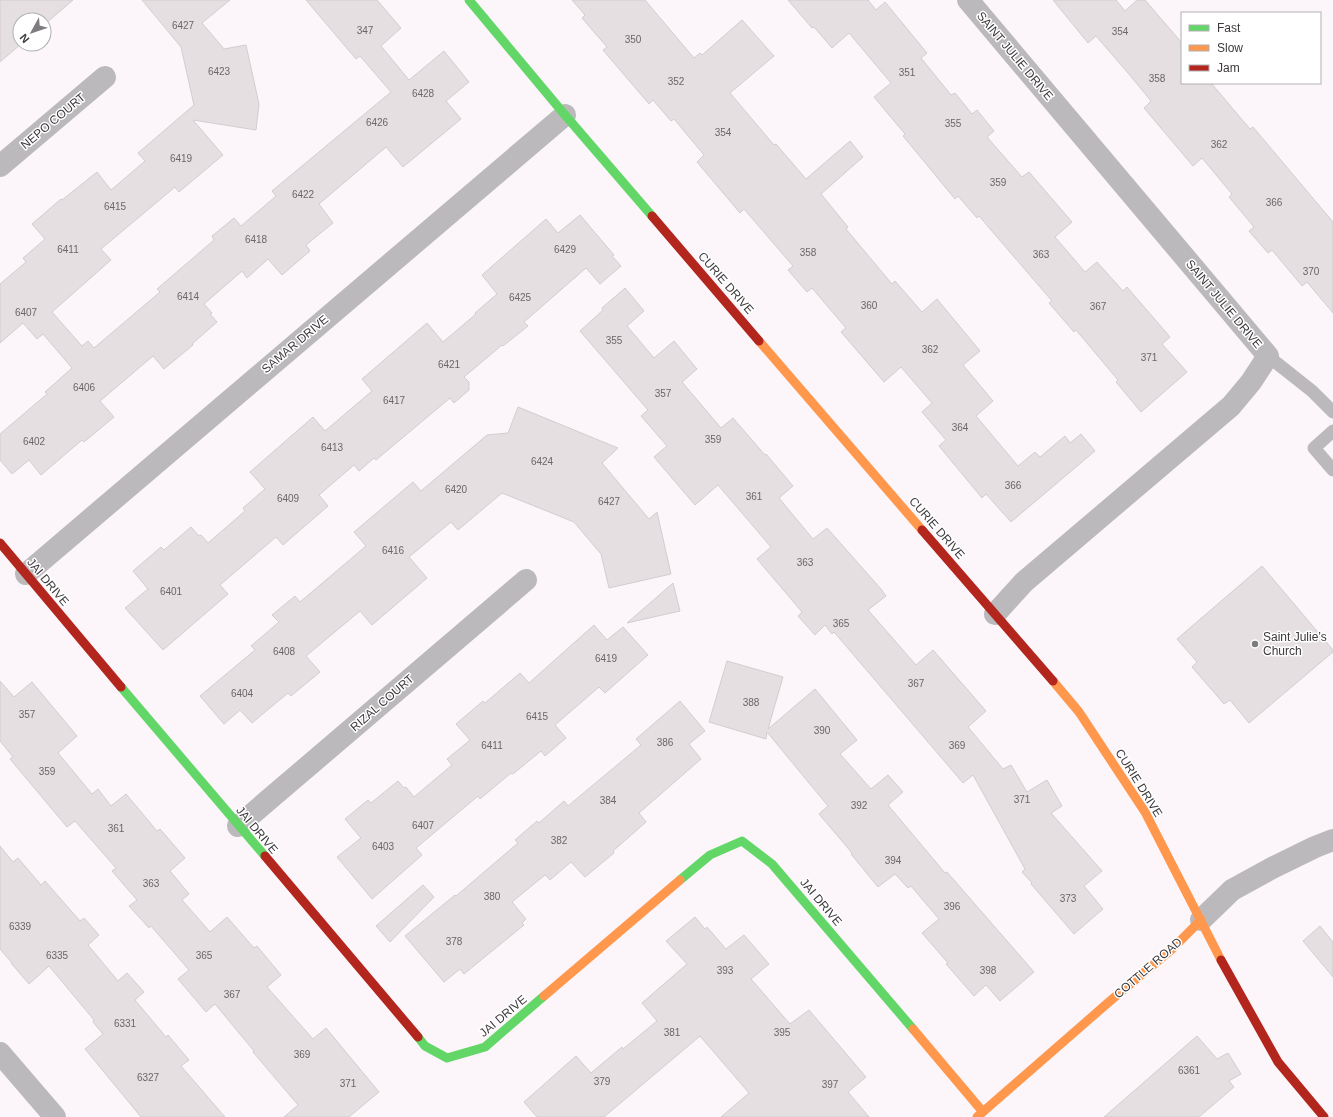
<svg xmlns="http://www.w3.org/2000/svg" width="1333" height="1117" font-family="Arial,sans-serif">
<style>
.building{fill:#e6dfe1;stroke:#d2cdd0}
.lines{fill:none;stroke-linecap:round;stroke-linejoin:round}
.lane{stroke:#bbb9bb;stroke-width:13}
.street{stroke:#bbb9bb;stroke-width:22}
.fast{stroke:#63d668;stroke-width:9}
.slow{stroke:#ff974d;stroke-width:9}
.jam{stroke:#b3261e;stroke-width:9}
.poi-dot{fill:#807b7e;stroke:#fff;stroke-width:1.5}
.labels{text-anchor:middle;stroke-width:3;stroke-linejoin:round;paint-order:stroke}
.number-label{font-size:10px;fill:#6b6669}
.street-label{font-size:12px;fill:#3d393c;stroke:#fff}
.poi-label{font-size:12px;fill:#3d393c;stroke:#fff;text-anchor:start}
</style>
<rect width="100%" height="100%" fill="#fcf6fa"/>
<!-- building -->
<path class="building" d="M 0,0 L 73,0 L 44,25 L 44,20 L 20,20 L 20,44 L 21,44 L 0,62 Z
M 142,0 L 230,0 L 202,23 L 224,49 L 246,45 L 259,104 L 256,130 L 193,120 L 223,155 L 179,192 L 175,187 L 101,249 L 111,260 L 52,312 L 82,346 L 88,341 L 94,348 L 160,292 L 157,289 L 214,240 L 212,236 L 234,218 L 241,226 L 276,196 L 272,191 L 391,92 L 360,56 L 356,59 L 306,0 L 377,0 L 401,28 L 381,46 L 409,80 L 444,51 L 469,82 L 446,101 L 461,119 L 403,167 L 386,147 L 319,204 L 333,223 L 306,245 L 310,251 L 282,275 L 268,259 L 247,278 L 242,271 L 204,304 L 212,313 L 210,314 L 217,322 L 192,344 L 193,345 L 164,369 L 153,356 L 100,401 L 114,417 L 84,442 L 82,440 L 41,475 L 29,460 L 12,474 L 0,460 L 0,434 L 47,394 L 45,392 L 72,368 L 43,334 L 37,339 L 23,323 L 0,343 L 0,284 L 26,262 L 23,258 L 45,239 L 32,224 L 61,199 L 62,200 L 97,172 L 111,190 L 145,161 L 138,153 L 194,105 L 181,47 Z
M 572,0 L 645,0 L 694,58 L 700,53 L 702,55 L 742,20 L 774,56 L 730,93 L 774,145 L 776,144 L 806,179 L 850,141 L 863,157 L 821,194 L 848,227 L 846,229 L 892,284 L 895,281 L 922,312 L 937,299 L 980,351 L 963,365 L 993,401 L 976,416 L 1018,466 L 1035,452 L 1040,457 L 1065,436 L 1070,443 L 1081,434 L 1095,451 L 1011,522 L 986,494 L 982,498 L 939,446 L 946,440 L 922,412 L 932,403 L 901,367 L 884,382 L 841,332 L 846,328 L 812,288 L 807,292 L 788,270 L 793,266 L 744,209 L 740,213 L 697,162 L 704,155 L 674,119 L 671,121 L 653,100 L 649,104 L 603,50 L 607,47 L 582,18 L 585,15 Z
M 788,0 L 868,0 L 876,10 L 885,2 L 927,53 L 921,58 L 951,95 L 955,93 L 972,114 L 977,110 L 994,131 L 987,137 L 1022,177 L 1029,172 L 1072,222 L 1055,237 L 1085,272 L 1097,262 L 1123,291 L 1127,287 L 1170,337 L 1162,344 L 1187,372 L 1141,412 L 1116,382 L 1118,380 L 1076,330 L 1074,332 L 1049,303 L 1052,301 L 979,216 L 977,218 L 958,196 L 955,199 L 903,136 L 905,134 L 874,97 L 891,83 L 849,33 L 832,48 L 814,27 L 812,28 Z
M 1053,0 L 1116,0 L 1125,11 L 1137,0 L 1145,0 L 1182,43 L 1182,83 L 1211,83 L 1250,129 L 1253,127 L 1333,222 L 1333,313 L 1307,282 L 1302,286 L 1272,250 L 1268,253 L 1249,231 L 1254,227 L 1229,197 L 1232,194 L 1202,158 L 1193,166 L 1144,108 L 1151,101 L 1128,73 L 1096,36 L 1088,43 Z
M 580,215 L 614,255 L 612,256 L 621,266 L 600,284 L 586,268 L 524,322 L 528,326 L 503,346 L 502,345 L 464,377 L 469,382 L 469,390 L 454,403 L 450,398 L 376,460 L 374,458 L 359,471 L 354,465 L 319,495 L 328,506 L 283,545 L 276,537 L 220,585 L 228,594 L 163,650 L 125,608 L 148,589 L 133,571 L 161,547 L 164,550 L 191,527 L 199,536 L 201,535 L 208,543 L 245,511 L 243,508 L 265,489 L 250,472 L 313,417 L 325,431 L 372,391 L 362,379 L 427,323 L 443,342 L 476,314 L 475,313 L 497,294 L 482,275 L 546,219 L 558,233 Z
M 625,288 L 644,311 L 627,326 L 654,358 L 674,341 L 697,369 L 682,382 L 721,428 L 733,418 L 765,455 L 766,454 L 793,486 L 779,498 L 813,539 L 827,528 L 881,589 L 886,596 L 868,610 L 916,665 L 933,650 L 986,711 L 968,727 L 1003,769 L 1011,765 L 1027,792 L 1047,780 L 1062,806 L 1051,813 L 1102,871 L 1084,886 L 1103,909 L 1074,934 L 1031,884 L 1032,883 L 1022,872 L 1025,869 L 973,775 L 963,783 L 834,632 L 832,634 L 825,625 L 815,635 L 798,616 L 802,612 L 757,559 L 771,547 L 718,485 L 695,505 L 654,457 L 667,446 L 641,416 L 648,410 L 580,331 L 603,310 L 602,308 Z
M 518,407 L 618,448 L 602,463 L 649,519 L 657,512 L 671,574 L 609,588 L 601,554 L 574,522 L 502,493 L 458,530 L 451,522 L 409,557 L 427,578 L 372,625 L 360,611 L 306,656 L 320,672 L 291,696 L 288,693 L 252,723 L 240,710 L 224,724 L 200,696 L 255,650 L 251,646 L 279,622 L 272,615 L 295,596 L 300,602 L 366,546 L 354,532 L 413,482 L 421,491 L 487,435 L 508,433 Z
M 1262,566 L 1333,650 L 1333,652 L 1249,723 L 1230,700 L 1224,704 L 1192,667 L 1197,662 L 1177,639 Z
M 673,583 L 680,611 L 627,623 Z
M 594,625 L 607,640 L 623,627 L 648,655 L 605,693 L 599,687 L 555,725 L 566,738 L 545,756 L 541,751 L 513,774 L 511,773 L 480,799 L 478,796 L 416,848 L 422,855 L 372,899 L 337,857 L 361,838 L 345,819 L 368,800 L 371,803 L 398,781 L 404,788 L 406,787 L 414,797 L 452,765 L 447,759 L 470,740 L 456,724 L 483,701 L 485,703 L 520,673 L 529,683 Z
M 727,661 L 783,677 L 768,729 L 815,689 L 857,740 L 840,754 L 871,789 L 888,775 L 903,792 L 888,805 L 945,873 L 947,872 L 1034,972 L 1000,1001 L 986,985 L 974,996 L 946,964 L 948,963 L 922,933 L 939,919 L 911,886 L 908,888 L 895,874 L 878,887 L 851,854 L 852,853 L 819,814 L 828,806 L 767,732 L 766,739 L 709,722 Z
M 0,681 L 14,697 L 32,682 L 77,736 L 58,753 L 92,794 L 98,789 L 111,806 L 126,794 L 157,831 L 160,829 L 185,858 L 170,871 L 189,894 L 182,900 L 210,932 L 227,917 L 254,948 L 257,946 L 281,975 L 267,987 L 313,1039 L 326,1028 L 379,1092 L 349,1117 L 284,1117 L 298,1105 L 253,1052 L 254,1051 L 215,1004 L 206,1012 L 178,979 L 189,970 L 151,926 L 149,928 L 129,906 L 137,900 L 112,871 L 116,868 L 75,821 L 67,827 L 10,759 L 13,757 L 0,741 Z
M 680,701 L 705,731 L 689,744 L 701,759 L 639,813 L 646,822 L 613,851 L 614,853 L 585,877 L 571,862 L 550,880 L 545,875 L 512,902 L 526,919 L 522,923 L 524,925 L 464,974 L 460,969 L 444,982 L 405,936 L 455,895 L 456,896 L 518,843 L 515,840 L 537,821 L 539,823 L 564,801 L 568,806 L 641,745 L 636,739 Z
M 0,846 L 13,862 L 18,858 L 41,885 L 45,881 L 80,921 L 84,918 L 99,935 L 88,945 L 118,981 L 127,973 L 144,992 L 135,1000 L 166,1037 L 168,1035 L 189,1060 L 181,1066 L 225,1117 L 141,1117 L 85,1049 L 103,1034 L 93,1022 L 94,1020 L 49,966 L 29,984 L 11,963 L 12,963 L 0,949 Z
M 423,885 L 434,897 L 390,942 L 376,926 Z
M 695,917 L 705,929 L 707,927 L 726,949 L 744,935 L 769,964 L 751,979 L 790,1024 L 809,1010 L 866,1077 L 848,1092 L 869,1117 L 721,1117 L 749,1093 L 700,1036 L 604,1117 L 537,1117 L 524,1102 L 576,1056 L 591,1073 L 622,1047 L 623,1049 L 657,1021 L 642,1003 L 687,964 L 666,941 Z
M 1320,926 L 1333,942 L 1333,977 L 1303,941 Z
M 1197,1036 L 1217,1059 L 1228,1053 L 1241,1074 L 1229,1081 L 1234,1087 L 1199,1117 L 1104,1117 Z"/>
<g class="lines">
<!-- lane -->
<path class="lane" d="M 1268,356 L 1312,391 L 1333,412
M 1333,431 L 1314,448 L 1333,470"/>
<!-- street -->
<path class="street" d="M 968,0 L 1268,356 L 1251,382 L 1231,406 L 1024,582 L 995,614
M 0,166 L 105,77
M 26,574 L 565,115
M 238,826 L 526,580
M 1201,920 L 1232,890 L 1274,867 L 1315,847 L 1333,840
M 0,1053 L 55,1117"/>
<!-- fast -->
<path class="fast" d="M 469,0 L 565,115 L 652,216
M 121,687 L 265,856
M 680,880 L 710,855 L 742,841 L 772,864 L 913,1029
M 418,1037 L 425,1046 L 447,1058 L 485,1047 L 544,996"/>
<!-- slow -->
<path class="slow" d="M 759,341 L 922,530
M 1053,681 L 1079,712 L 1145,812 L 1221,960
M 544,996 L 680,880
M 913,1029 L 983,1112
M 977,1117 L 1110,1001 L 1171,950 L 1201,920"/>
<!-- jam -->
<path class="jam" d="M 652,216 L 759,341
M 922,530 L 1053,681
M 0,543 L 121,687
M 265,856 L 418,1037
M 1221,960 L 1278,1062 L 1324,1117"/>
</g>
<!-- markers -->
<circle class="poi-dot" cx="1255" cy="644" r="4"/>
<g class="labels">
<!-- number labels -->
<g class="number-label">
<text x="183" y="29">6427</text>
<text x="365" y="34">347</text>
<text x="1120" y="35">354</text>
<text x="633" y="43">350</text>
<text x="219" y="75">6423</text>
<text x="907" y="76">351</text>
<text x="1157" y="82">358</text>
<text x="676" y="85">352</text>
<text x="423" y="97">6428</text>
<text x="377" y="126">6426</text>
<text x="953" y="127">355</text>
<text x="723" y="136">354</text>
<text x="1219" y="148">362</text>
<text x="181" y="162">6419</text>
<text x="998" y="186">359</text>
<text x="303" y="198">6422</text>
<text x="1274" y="206">366</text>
<text x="115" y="210">6415</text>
<text x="256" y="243">6418</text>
<text x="68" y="253">6411</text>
<text x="565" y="253">6429</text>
<text x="808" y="256">358</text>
<text x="1041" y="258">363</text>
<text x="1311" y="275">370</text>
<text x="188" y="300">6414</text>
<text x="520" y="301">6425</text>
<text x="869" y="309">360</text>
<text x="1098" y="310">367</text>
<text x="26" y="316">6407</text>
<text x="614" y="344">355</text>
<text x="930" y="353">362</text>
<text x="1149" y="361">371</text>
<text x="449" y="368">6421</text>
<text x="84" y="391">6406</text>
<text x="663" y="397">357</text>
<text x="394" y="404">6417</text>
<text x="960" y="431">364</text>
<text x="713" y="443">359</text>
<text x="34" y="445">6402</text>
<text x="332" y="451">6413</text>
<text x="542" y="465">6424</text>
<text x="1013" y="489">366</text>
<text x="456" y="493">6420</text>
<text x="754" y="500">361</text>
<text x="288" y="502">6409</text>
<text x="609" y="505">6427</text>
<text x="393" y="554">6416</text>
<text x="805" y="566">363</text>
<text x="171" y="595">6401</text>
<text x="841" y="627">365</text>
<text x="284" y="655">6408</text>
<text x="606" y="662">6419</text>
<text x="916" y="687">367</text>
<text x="242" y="697">6404</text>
<text x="751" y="706">388</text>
<text x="27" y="718">357</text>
<text x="537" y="720">6415</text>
<text x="822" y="734">390</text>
<text x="665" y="746">386</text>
<text x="492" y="749">6411</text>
<text x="957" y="749">369</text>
<text x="47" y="775">359</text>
<text x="1022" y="803">371</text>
<text x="608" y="804">384</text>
<text x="859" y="809">392</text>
<text x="423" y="829">6407</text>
<text x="116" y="832">361</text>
<text x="559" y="844">382</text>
<text x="383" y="850">6403</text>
<text x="893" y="864">394</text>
<text x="151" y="887">363</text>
<text x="492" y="900">380</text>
<text x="1068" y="902">373</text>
<text x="952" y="910">396</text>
<text x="20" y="930">6339</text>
<text x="454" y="945">378</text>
<text x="57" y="959">6335</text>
<text x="204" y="959">365</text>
<text x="725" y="974">393</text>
<text x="988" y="974">398</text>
<text x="232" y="998">367</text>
<text x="125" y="1027">6331</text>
<text x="672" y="1036">381</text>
<text x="782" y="1036">395</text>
<text x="302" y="1058">369</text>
<text x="1189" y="1074">6361</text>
<text x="148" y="1081">6327</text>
<text x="602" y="1085">379</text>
<text x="348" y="1087">371</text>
<text x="830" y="1088">397</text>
</g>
<!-- street labels -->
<g class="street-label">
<text transform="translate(1015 56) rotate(50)" y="4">SAINT JULIE DRIVE</text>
<text transform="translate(53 121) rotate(-40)" y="4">NEPO COURT</text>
<text transform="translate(726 283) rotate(49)" y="4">CURIE DRIVE</text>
<text transform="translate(1224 304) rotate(50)" y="4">SAINT JULIE DRIVE</text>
<text transform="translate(295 344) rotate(-40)" y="4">SAMAR DRIVE</text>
<text transform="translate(937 528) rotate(49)" y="4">CURIE DRIVE</text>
<text transform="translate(48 582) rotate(50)" y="4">JAI DRIVE</text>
<text transform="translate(382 703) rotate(-41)" y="4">RIZAL COURT</text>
<text transform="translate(1139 783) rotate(58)" y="4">CURIE DRIVE</text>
<text transform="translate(257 830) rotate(50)" y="4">JAI DRIVE</text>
<text transform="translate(821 902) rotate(50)" y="4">JAI DRIVE</text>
<text transform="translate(1148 968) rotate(-41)" y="4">COTTLE ROAD</text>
<text transform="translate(503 1016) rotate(-40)" y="4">JAI DRIVE</text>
</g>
<!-- poi labels -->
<g class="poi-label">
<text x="1263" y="641">Saint Julie’s<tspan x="1263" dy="14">Church</tspan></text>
</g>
</g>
<!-- legend -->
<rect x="1181" y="12" width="140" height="72" fill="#ffffff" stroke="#b1b0b1"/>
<rect x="1189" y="25" width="20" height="6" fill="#63d668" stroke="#b1b0b1"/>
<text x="1217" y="32" font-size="12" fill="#3d393c">Fast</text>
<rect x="1189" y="45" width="20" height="6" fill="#ff974d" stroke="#b1b0b1"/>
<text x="1217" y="52" font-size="12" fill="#3d393c">Slow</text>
<rect x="1189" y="65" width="20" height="6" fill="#b3261e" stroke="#b1b0b1"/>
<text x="1217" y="72" font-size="12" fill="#3d393c">Jam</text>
<!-- north arrow -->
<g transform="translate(32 32) rotate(230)"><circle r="19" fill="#ffffff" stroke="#b1b0b1"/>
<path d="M0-3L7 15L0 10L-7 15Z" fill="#807b7e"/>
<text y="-6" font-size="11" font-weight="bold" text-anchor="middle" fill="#3d393c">N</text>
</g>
</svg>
